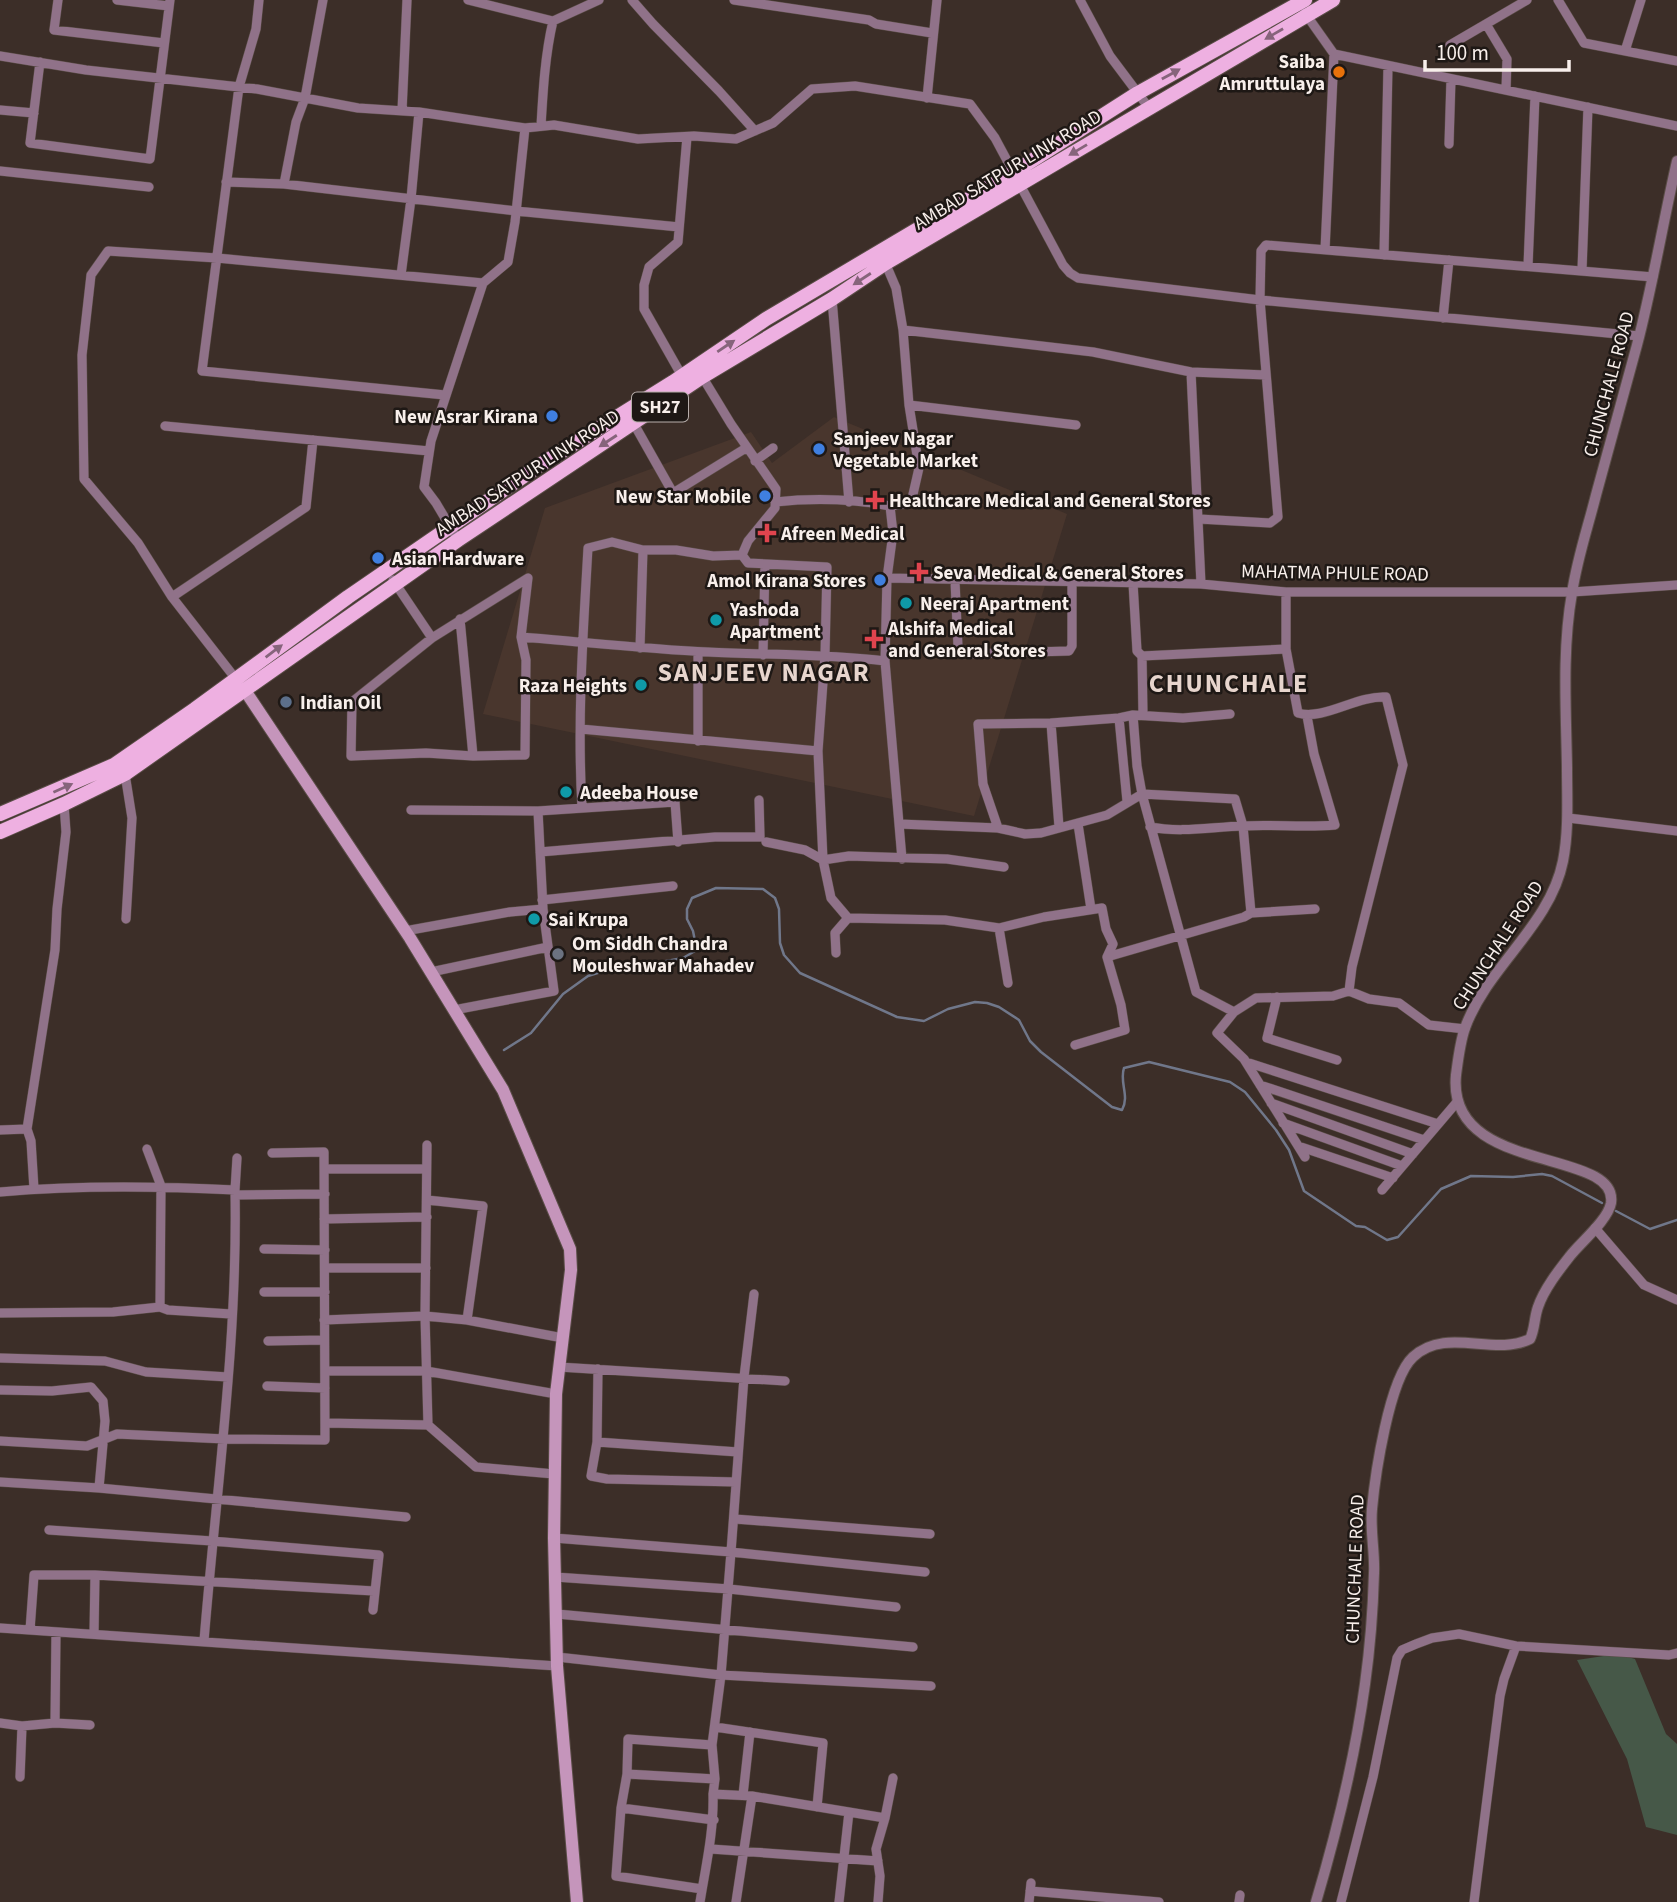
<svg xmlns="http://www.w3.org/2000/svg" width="1677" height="1902" font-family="'Source Sans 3',sans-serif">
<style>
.built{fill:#49362d}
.green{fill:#465848}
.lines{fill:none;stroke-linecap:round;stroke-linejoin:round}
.stream{stroke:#70778a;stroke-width:2.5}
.minor-casing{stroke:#5a4d47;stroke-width:10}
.tertiary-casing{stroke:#5a4d47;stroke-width:12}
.secondary-casing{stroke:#5a4d47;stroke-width:14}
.primary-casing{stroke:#5a4d47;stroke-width:16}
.minor{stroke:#907289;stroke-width:9}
.tertiary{stroke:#907289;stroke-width:10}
.secondary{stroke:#c595bb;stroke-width:12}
.primary{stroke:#eeb0e1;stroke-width:14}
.oneway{fill:#86647b}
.food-dot{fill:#e8710a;stroke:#1e1815;stroke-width:2.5}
.shop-dot{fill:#3f7fe0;stroke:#1e1815;stroke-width:2.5}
.health-dot{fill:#e0444e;stroke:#1e1815;stroke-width:2.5}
.culture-dot{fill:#0f9aa8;stroke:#1e1815;stroke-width:2.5}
.service-dot{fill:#5c6f8a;stroke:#1e1815;stroke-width:2.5}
.worship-dot{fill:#6b7280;stroke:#1e1815;stroke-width:2.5}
.labels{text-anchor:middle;stroke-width:5;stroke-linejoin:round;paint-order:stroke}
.shield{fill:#1e1815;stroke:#b7aeab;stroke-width:2}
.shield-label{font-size:18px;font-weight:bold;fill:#f8efeb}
.poi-label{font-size:19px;font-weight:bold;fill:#f8efeb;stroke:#1e1815;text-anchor:start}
.street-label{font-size:19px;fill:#f8efeb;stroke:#1e1815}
.district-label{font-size:26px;font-weight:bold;letter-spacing:2px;fill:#e7d5cd;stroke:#1e1815}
</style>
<rect width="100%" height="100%" fill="#3c2e28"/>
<!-- built -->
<path class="built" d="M 834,417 L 1067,514 L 974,816 L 483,714 L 545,508 L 751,432 L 772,463 Z"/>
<!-- green -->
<path class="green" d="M 1617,1654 L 1635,1659 L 1666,1734 L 1677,1744 L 1677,1835 L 1646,1827 L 1627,1759 L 1577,1660 Z"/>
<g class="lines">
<!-- stream -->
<path class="stream" d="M 504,1050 L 531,1033 L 563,994 L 588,976 L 626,964 L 661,962 L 683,958 L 695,951 L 696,946 L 693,931 L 687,919 L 687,909 L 692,898 L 716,888 L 763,889 L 775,898 L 779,909 L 780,943 L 784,955 L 800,973 L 897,1017 L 924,1021 L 948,1009 L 975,1002 L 987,1003 L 999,1007 L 1019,1020 L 1030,1041 L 1041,1052 L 1112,1107 L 1122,1110 C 1130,1096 1119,1082 1124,1068 L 1149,1062 L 1230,1082 L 1245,1092 L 1276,1130 L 1289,1150 L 1304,1191 L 1356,1226 L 1365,1227 L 1387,1240 L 1398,1237 L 1441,1189 L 1471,1176 L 1513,1177 L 1542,1174 L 1552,1176 L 1602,1203
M 1616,1211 L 1650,1229 L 1677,1220"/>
<!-- minor casing -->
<g class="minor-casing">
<path id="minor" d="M 58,0 L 54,30 L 164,43
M 117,0 L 169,6
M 259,0 L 256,29 L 239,87 L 202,371 L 445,395
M 468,0 L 553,21 L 599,0
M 632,0 L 653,24 L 719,91 L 755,131
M 734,0 L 869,20 L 876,24 L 932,33
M 1080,0 L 1110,56 L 1149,108
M 1558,0 L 1584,43 L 1677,61
M 1305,13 L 1334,54 L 1677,126
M 1486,24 L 1507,59 L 1506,90
M 1450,45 L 1527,0
M 1625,51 L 1641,0
M 0,56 L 86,70 L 257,89 L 358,108 L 419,112 L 525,128 L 515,222 L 508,262 L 483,283 L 431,441 L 424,487 L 436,503 L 458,540
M 40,62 L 30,143 L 150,159 L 170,0
M 927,98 L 937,0
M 0,110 L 34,113
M 402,111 L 407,0
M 541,126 C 543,91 545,55 553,21
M 525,128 L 554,125 L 638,139 L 694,136 L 736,139 L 773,123 L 812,89 L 855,86 L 970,104 L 995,138 L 1063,265 L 1070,273 L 1078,278 L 1260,300 L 1639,336
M 1449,144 L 1451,79
M 0,171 L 149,187
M 226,182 L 284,184 L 516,211 L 679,227
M 284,184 L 296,122 L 305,98 L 323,0
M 1325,250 L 1334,54
M 1384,255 L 1388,66
M 1528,266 L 1535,96
M 1582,270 L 1588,107
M 401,275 L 411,199 L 419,112
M 832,299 L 849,502
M 1443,318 L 1449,260
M 903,330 L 1093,352 L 1191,372 L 1266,375
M 1191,372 L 1201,584
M 682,376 L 644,309 L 644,285 L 649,267 L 678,242 L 687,137
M 909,405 L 1076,425
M 634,424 L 673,493 L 746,448
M 165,426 L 429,451
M 755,461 L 773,448
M 775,502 C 813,498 853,499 890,506
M 1199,519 L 1270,523 L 1278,517 L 1260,300 L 1261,251 L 1266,245 L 1653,277
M 887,578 L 1201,584 L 1286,592 L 1572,592 L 1677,585
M 393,580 L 432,638 L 528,578 L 521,637 L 526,660 L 525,755 L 473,756 L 426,753 L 351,756 L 352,702 L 432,638
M 955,581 L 958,647 L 960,652 L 964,654 L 1069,651 L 1072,646 L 1072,582
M 1133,583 L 1137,651 L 1142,656 L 1143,715
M 1286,592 L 1286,649 L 1298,713 C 1323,721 1357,695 1386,697 L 1403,765 L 1352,967 L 1349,991 L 1369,999 L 1399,1003 L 1429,1025 L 1465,1029
M 172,597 L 306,507 L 313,440
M 460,619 L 473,756
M 521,637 C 584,642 646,649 708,652 C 767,655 826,654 885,661 L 887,578 L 893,533 L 890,506 L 911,503 L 919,468 L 909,405 L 903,330 L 896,288 L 884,260
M 640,648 L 643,550
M 763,655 L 765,564
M 1142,656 L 1286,649
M 885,661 L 902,859
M 239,683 L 172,597 L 138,543 L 84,479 L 82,355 L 91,275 L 108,251 L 217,258 L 483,283
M 1133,715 L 1137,766 L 1142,794 L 1196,992 L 1234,1012
M 1119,718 L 1127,801
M 1051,723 L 1059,827
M 581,729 L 818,751 L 825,655 L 827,567 L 748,563 L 742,555
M 698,741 L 698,652
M 818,751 L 823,860 L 849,856 L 947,859 L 1004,867
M 125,774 L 132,818 L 126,919
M 582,807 C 577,721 583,634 588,548 L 612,542 L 643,550 L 676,550 L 713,556 L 742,555 L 748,541 L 775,508 L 776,489 L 731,424 L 700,373
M 411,810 L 538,811
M 1568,818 L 1677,831
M 899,824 L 998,828 L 1025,834 L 1041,833 L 1107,815 L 1142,794 L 1235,799 L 1243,826 L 1251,913
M 1078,824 L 1091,909
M 1150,827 C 1182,833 1211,827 1243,826 C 1274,824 1304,828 1335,825 L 1314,754 L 1307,716
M 998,828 L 983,784 L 978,724 L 1051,723 L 1119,718 L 1133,715 L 1183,718 L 1230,714
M 766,842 L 805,850 L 823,860 L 831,898 L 848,918 L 945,920 L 999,928 L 1044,917 L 1102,908 L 1106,929 L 1113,944 L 1107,957 L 1121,1005 L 1125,1030 L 1075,1045
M 540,852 L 715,837 L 760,837 L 759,800
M 542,900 L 673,886
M 999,928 L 1008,983
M 405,931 L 510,912 L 543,909 L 538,811 L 675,802 L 678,842
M 836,953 L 835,933 L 848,918
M 1107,957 L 1244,917 L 1251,913 L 1315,909
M 431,972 L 548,947
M 1277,997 L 1267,1038 L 1337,1060
M 454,1010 L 554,991 L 543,909
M 1246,1062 L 1438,1124
M 1260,1085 L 1424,1140
M 1271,1103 L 1413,1154
M 1283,1123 L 1402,1166
M 0,1130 L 27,1129
M 427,1145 L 425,1316 L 428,1425 L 476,1467 L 554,1474
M 1298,1146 L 1393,1178
M 147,1149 L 161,1186 L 160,1307
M 1305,1157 L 1244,1059 L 1217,1033 L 1234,1012 L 1256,998 L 1333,996 L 1349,991
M 325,1169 L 426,1169
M 34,1189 L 31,1141 L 27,1129 L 55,950 L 57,909 L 66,832 L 64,804
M 1382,1190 L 1457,1102
M 0,1192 C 79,1185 156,1186 235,1190 L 237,1158
M 235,1195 L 325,1194
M 427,1200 L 483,1206 L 467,1320
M 324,1219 L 427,1217
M 1595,1228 L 1644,1285 L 1677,1300
M 264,1249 L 325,1250
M 325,1268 L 426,1268
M 264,1292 L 325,1292
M 754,1294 L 744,1377 L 731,1552 L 925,1572
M 0,1313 L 113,1312 L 160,1307 L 168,1310 L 231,1314
M 324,1320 L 425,1316 L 467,1320 L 563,1338
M 268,1341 L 324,1340
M 0,1358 L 105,1361 L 146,1372 L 228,1377
M 559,1367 L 785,1381
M 598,1369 L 597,1442 L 591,1476 L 607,1479 L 736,1482
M 326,1371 L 426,1371 L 556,1394
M 267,1386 L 325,1388
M 0,1390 L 52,1391 L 91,1387 L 103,1401 L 105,1421 L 99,1488
M 326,1423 L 428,1425
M 0,1441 L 87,1446 L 117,1434 L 225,1439 L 325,1440 L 324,1152 L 272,1153
M 597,1442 L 738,1452
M 0,1482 L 99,1488 L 406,1517
M 735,1519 L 930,1534
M 49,1530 L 212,1541 L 379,1555 L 373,1610
M 554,1538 L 731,1552 L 721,1675 L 712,1745 L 715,1779 L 713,1794 L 752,1796 L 885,1818 L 876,1849 L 880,1876 L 878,1902
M 555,1577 L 729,1589 L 896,1607
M 557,1614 L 913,1647
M 0,1628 L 557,1666
M 30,1630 L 34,1575 L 95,1575 L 374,1591
M 94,1634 L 95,1575
M 204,1641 C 216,1491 238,1341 235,1190
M 557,1657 L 721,1675 L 931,1686
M 0,1723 L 22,1726 L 55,1723 L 90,1725
M 55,1723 L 56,1632
M 715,1727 L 823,1743 L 817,1807
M 627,1774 L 715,1779
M 20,1777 L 22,1726
M 743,1795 L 750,1732
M 621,1808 L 714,1820
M 885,1818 L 893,1778
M 711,1849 L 878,1861
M 702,1889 L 616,1876 L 621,1808 L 627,1774 L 628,1739 L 712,1745
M 1030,1891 L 1159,1902
M 700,1902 C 706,1865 714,1831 713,1794
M 736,1902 L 752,1796
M 839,1902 L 849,1812
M 1029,1902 L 1031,1883
M 1239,1902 L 1240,1895
M 1341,1902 L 1373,1777 L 1397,1658 L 1402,1650 L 1416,1644 L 1432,1638 L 1459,1634 L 1516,1646 L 1669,1655 L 1677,1653
M 1474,1902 L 1500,1696 L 1504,1679 L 1516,1646"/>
</g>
<!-- tertiary casing -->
<g class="tertiary-casing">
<path id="tertiary" d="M 1316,1902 C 1337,1831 1355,1757 1365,1684 C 1370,1648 1373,1610 1374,1573 C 1375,1552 1370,1531 1372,1509 C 1375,1476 1389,1379 1413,1357 C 1446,1326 1494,1357 1530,1339 C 1535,1329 1534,1318 1538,1307 C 1544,1289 1559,1270 1570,1256 C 1581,1242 1608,1220 1611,1203 C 1619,1147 1446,1176 1456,1075 C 1458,1060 1460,1042 1465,1028 C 1487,967 1550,926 1563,861 C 1569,830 1567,799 1567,767 C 1566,709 1562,650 1572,593 C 1577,559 1588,527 1596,495 C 1610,445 1623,395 1637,345 C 1653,284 1663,222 1677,161"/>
</g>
<!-- secondary casing -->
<g class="secondary-casing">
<path id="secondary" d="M 244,689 L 410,938 L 503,1090 L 570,1249 L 571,1270 L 556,1394 L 554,1538 L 557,1666 L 577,1902"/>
</g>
<!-- primary casing -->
<g class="primary-casing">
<path id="primary" d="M 0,814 L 114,765 L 195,709 L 348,597 L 540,465 L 673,382 L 766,319 L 1014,172 L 1138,93 L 1305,0
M 0,832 L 64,804 L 125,774 L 458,540 L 702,377 L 832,299 L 886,263 L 1333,0"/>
</g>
<!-- minor -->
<use href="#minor" class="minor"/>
<!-- tertiary -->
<use href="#tertiary" class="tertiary"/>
<!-- secondary -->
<use href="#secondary" class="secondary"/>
<!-- primary -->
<use href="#primary" class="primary"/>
</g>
<!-- one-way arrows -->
<defs><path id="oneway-solid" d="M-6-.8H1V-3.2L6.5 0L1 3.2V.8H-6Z" transform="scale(1.75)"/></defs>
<g class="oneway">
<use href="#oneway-solid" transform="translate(1274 34) rotate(150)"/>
<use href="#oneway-solid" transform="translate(1171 74) rotate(-29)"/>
<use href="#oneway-solid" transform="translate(1078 150) rotate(149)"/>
<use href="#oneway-solid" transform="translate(862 279) rotate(147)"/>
<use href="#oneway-solid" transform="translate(726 346) rotate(-34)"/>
<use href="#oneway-solid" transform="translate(608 441) rotate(147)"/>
<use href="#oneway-solid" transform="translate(274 651) rotate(-37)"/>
<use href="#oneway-solid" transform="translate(63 788) rotate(-24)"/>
</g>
<!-- markers -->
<circle class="food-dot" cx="1339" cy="72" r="7"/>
<g class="shop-dot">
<circle cx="552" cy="416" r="7"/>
<circle cx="819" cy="449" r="7"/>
<circle cx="765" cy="496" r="7"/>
<circle cx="378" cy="558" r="7"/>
<circle cx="880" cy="580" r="7"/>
</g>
<g class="health-dot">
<path d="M871.5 489.5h7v7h7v7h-7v7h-7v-7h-7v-7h7z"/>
<path d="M763.5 522.5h7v7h7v7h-7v7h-7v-7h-7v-7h7z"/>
<path d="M915.5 561.5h7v7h7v7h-7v7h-7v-7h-7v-7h7z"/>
<path d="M870.5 628.5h7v7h7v7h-7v7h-7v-7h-7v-7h7z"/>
</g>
<g class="culture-dot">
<circle cx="906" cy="603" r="7"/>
<circle cx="716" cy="620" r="7"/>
<circle cx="641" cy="685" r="7"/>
<circle cx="566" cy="792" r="7"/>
<circle cx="534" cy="919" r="7"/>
</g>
<circle class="service-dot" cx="286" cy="702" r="7"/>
<circle class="worship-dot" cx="558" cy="954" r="7"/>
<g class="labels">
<!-- shield labels -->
<rect class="shield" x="632" y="392.5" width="56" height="29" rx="5"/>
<g class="shield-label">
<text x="660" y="413">SH27</text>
</g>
<!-- poi labels -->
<g class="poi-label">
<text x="1325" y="68" text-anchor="end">Saiba<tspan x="1325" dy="22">Amruttulaya</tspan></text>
<text x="538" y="423" text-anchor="end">New Asrar Kirana</text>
<text x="833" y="445">Sanjeev Nagar<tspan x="833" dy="22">Vegetable Market</tspan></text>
<text x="751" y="503" text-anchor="end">New Star Mobile</text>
<text x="889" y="507">Healthcare Medical and General Stores</text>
<text x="781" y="540">Afreen Medical</text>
<text x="392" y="565">Asian Hardware</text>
<text x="933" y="579">Seva Medical &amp; General Stores</text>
<text x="866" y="587" text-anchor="end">Amol Kirana Stores</text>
<text x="920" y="610">Neeraj Apartment</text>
<text x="730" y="616">Yashoda<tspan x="730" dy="22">Apartment</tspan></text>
<text x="888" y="635">Alshifa Medical<tspan x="888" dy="22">and General Stores</tspan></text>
<text x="627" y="692" text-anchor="end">Raza Heights</text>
<text x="300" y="709">Indian Oil</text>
<text x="580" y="799">Adeeba House</text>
<text x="548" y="926">Sai Krupa</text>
<text x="572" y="950">Om Siddh Chandra<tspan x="572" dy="22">Mouleshwar Mahadev</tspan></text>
</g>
<!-- street labels -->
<g class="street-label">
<text transform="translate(1007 169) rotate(-31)" y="7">AMBAD SATPUR LINK ROAD</text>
<text transform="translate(1608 384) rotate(-75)" y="7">CHUNCHALE ROAD</text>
<text transform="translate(527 472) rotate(-33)" y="7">AMBAD SATPUR LINK ROAD</text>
<text transform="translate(1335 572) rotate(1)" y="7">MAHATMA PHULE ROAD</text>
<text transform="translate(1497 945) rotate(-57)" y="7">CHUNCHALE ROAD</text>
<text transform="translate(1354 1569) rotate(-88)" y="7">CHUNCHALE ROAD</text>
</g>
<!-- district labels -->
<g class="district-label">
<text x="764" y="681">SANJEEV NAGAR</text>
<text x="1229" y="692">CHUNCHALE</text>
</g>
</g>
<!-- scale -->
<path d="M1425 60v10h144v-10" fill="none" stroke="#f8efeb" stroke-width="3.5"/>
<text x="1436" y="60" font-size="21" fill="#f8efeb" stroke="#1e1815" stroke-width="5" paint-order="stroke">100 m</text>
</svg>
